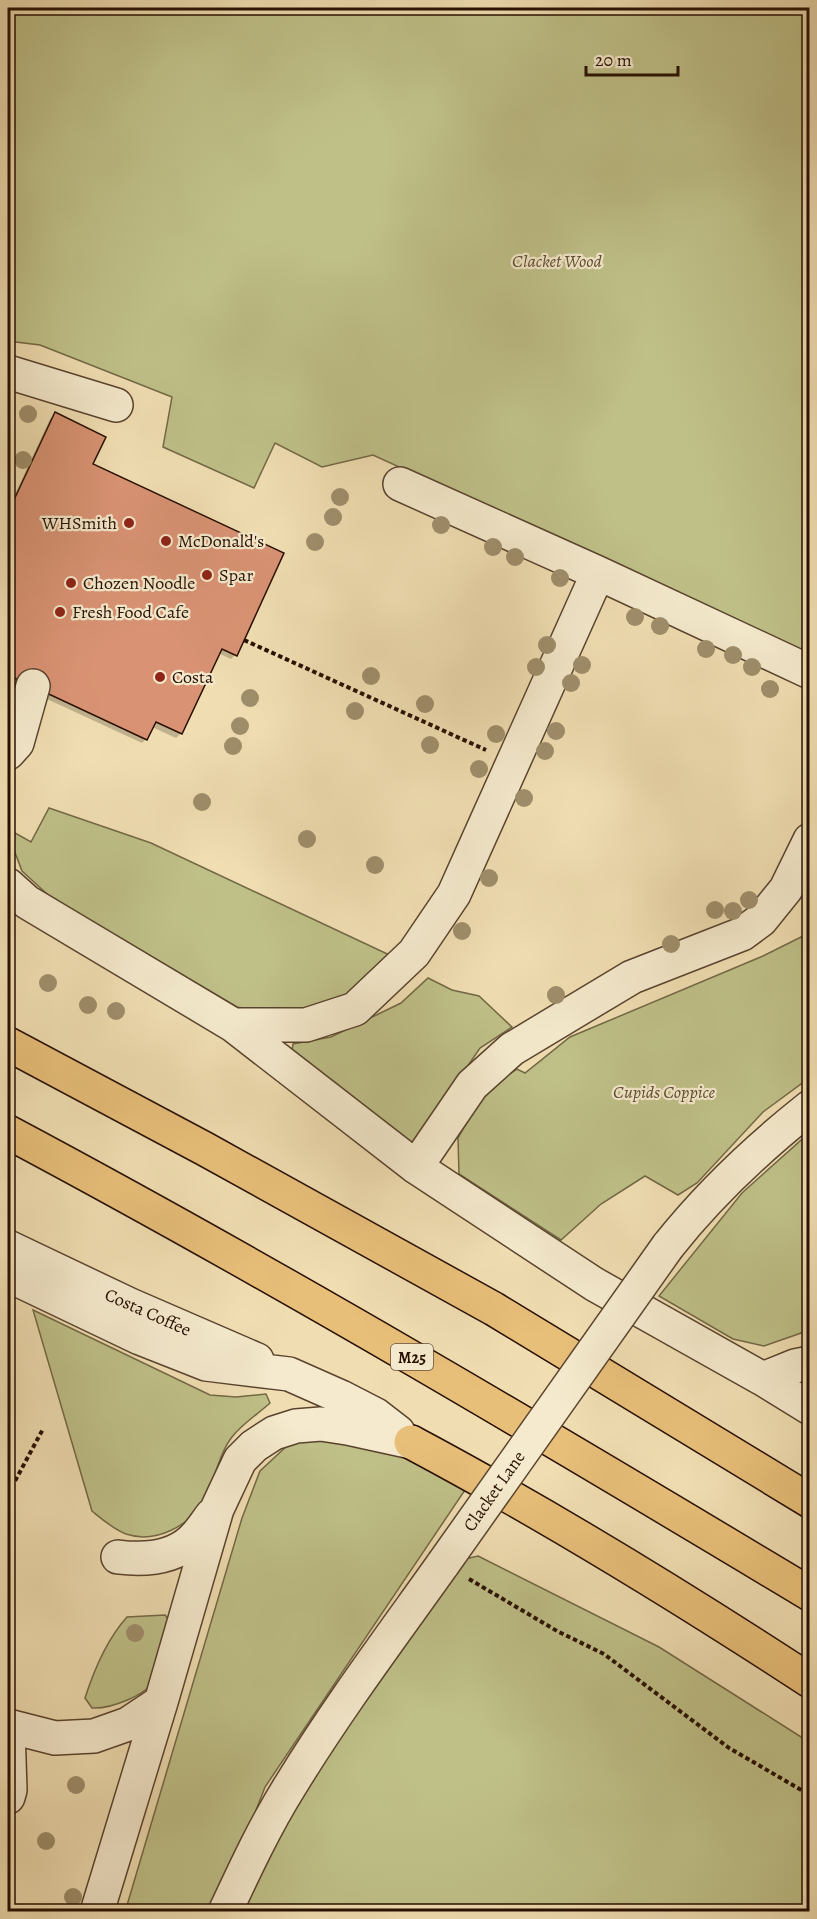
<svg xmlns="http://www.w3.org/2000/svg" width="817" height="1919" font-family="Alegreya,serif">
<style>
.green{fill:#bfc088;stroke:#736845;stroke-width:1.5}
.shadow{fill:#0003}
.building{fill:#d99374;stroke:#270f02;stroke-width:1.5}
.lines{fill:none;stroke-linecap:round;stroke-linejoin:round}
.minor-casing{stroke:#59432e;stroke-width:36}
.highway-casing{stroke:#270f02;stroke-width:36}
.path{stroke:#270f02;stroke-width:4;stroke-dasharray:4.5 3;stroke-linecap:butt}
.minor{stroke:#f5eacd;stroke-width:33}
.highway{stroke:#e8bf79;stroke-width:33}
.minor-bridge-casing{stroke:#59432e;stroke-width:36;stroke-linecap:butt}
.minor-bridge{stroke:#f5eacd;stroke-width:33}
.tree{fill:#9f8e6b}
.poi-dot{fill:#8f2418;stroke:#f5eacd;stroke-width:2}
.labels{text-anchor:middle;stroke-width:4.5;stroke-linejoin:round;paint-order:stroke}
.shield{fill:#f5eacd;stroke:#65513f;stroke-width:1.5}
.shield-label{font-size:16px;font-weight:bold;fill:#270f02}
.park-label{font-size:18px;font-style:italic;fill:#5c4d31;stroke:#f5eacd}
.poi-label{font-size:18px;fill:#270f02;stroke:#f5eacd;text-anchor:start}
.street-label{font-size:18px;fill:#270f02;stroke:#f5eacd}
</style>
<rect width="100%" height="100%" fill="#f0deb2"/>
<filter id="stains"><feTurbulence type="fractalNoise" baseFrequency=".00333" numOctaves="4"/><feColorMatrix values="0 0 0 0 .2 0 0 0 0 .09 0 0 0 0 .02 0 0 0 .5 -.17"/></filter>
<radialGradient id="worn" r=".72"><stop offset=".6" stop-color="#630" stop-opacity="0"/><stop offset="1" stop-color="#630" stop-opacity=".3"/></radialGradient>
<!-- green -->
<path class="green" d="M 8,8 L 809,8 L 809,654 L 373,455 L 322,467 L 275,443 L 254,488 L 163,447 L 172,397 L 40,345 L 8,341 Z
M 49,808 L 151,843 L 398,959 L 367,987 L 325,1006 L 280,1014 L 237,1007 L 110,932 L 59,905 L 22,871 L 8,834 L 8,829 L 31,842 Z
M 809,933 L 809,1078 L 763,1112 L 697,1183 L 678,1195 L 645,1176 L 601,1204 L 561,1240 L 459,1174 L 458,1138 L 476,1106 L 494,1084 L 517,1069 L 525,1073 L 570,1037 L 763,956 Z
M 428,978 L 452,990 L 479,996 L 512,1027 L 480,1048 L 417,1140 L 411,1142 L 292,1051 L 293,1044 L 331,1037 L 401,1003 Z
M 809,1133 L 810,1325 L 804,1332 L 764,1346 L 733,1339 L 659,1296 L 742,1193 Z
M 33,1310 L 210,1395 L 236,1397 L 266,1394 L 270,1403 C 258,1414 242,1424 232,1437 C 218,1455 215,1481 204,1500 C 190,1526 155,1544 126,1534 C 113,1529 103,1520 92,1511 Z
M 327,1436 L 404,1457 L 465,1490 L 265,1787 L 217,1911 L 125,1912 L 242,1518 L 260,1471 L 289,1444 Z
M 478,1556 L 659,1647 L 809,1742 L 809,1911 L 225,1912 L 443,1564 Z
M 165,1615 L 173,1625 C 167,1642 163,1663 155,1679 C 146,1696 110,1709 92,1708 L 85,1698 C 94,1670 108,1638 127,1617 Z"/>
<!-- shadow -->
<path class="shadow" d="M 55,414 L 235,655 L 231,659 L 218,653 L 181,733 L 176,738 L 152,727 L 146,739 L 142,743 L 8,681 L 8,503 L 10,505 L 50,419 Z"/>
<!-- building -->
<path class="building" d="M 55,412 L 106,437 L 93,464 L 284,553 L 237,656 L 222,649 L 182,734 L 156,722 L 147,740 L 8,675 L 8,502 L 12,504 Z"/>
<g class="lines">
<!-- minor casing -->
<g class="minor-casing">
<path id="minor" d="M 8,372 L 116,405
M 400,484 L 598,573 L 810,672
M 8,753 L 17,743 L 33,686
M 8,885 L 27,902 L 233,1025 L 416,1167 L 594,1284 L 763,1379 L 810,1408
M 233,1025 L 306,1025 L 355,1009 L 414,953 L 454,894 L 598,573
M 416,1167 L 472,1085 L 512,1049 L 632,977 L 742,934 L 761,920 L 786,889 L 810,840
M 668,1246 C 710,1193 757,1149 810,1107
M 8,1247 L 130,1305 L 257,1360
M 8,1275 L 140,1338 L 206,1364 L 289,1374 L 341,1397 L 376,1415 L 398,1432
M 763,1379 L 795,1366 L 810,1363
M 118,1557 C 142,1560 171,1559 191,1541 C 199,1534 205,1524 212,1515
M 8,1726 L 55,1738 L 94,1736 L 128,1724 L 161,1702 L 217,1509 L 240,1460 L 254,1446 L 274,1433 L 296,1426 L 321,1424 L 347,1428 L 411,1442
M 8,1728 L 10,1790 L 8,1797
M 97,1912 L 161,1702
M 225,1912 C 245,1869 265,1826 290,1786 C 337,1709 391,1637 443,1564"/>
</g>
<!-- highway casing -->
<g class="highway-casing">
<path id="highway" d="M 8,1044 L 205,1149 L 494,1309 L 810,1501
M 8,1132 C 280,1277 545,1435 810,1594
M 411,1442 C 548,1515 680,1596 810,1681"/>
</g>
<!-- path -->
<path class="path" d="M 244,640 L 486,750
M 8,1494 L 43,1429
M 469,1579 L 557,1631 L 604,1654 L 729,1748 L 810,1795"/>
<!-- minor -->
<use href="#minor" class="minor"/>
<!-- highway -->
<use href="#highway" class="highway"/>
<!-- minor-bridge casing -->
<g class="minor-bridge-casing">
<path id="minor-bridge" d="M 443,1564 L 668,1246"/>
</g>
<!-- minor-bridge -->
<use href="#minor-bridge" class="minor-bridge"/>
</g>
<!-- trees -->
<g class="tree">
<circle cx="28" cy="414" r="9"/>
<circle cx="23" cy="460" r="9"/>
<circle cx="340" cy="497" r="9"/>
<circle cx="333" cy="517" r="9"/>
<circle cx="441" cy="525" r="9"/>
<circle cx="315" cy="542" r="9"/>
<circle cx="493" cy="547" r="9"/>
<circle cx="515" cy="557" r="9"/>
<circle cx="560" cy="578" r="9"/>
<circle cx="635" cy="617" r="9"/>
<circle cx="660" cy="626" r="9"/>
<circle cx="547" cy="645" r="9"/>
<circle cx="706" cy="649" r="9"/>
<circle cx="733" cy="655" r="9"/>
<circle cx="582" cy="665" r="9"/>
<circle cx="536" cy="667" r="9"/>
<circle cx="752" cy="667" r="9"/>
<circle cx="371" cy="676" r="9"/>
<circle cx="571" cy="683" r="9"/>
<circle cx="770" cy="689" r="9"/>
<circle cx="250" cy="698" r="9"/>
<circle cx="425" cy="704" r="9"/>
<circle cx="355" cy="711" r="9"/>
<circle cx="240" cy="726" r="9"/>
<circle cx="556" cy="731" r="9"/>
<circle cx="496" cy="734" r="9"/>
<circle cx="430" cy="745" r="9"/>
<circle cx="233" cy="746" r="9"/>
<circle cx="545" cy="751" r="9"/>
<circle cx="479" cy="769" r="9"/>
<circle cx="524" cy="798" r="9"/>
<circle cx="202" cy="802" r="9"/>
<circle cx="307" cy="839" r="9"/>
<circle cx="375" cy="865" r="9"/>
<circle cx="489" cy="878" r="9"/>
<circle cx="749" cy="900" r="9"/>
<circle cx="715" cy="910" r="9"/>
<circle cx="733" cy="911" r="9"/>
<circle cx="462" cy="931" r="9"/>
<circle cx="671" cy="944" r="9"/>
<circle cx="48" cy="983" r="9"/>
<circle cx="556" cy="995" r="9"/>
<circle cx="88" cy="1005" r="9"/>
<circle cx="116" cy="1011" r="9"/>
<circle cx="135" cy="1633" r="9"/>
<circle cx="76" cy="1785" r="9"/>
<circle cx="46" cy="1841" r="9"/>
<circle cx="73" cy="1897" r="9"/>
</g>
<!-- markers -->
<g class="poi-dot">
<circle cx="129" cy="523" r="6"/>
<circle cx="166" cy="541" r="6"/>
<circle cx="207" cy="575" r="6"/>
<circle cx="71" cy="583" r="6"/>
<circle cx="60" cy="612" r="6"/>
<circle cx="160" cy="677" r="6"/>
</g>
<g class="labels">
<!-- shield labels -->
<rect class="shield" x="391" y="1344" width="42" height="26" rx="4.5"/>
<g class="shield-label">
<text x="412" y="1363">M25</text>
</g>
<!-- park labels -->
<g class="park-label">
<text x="557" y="267">Clacket Wood</text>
<text x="664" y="1098">Cupids Coppice</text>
</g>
<!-- poi labels -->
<g class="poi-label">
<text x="117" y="529" text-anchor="end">WHSmith</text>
<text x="178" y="547">McDonald's</text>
<text x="219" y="581">Spar</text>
<text x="83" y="589">Chozen Noodle</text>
<text x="72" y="618">Fresh Food Cafe</text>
<text x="172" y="683">Costa</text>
</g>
<!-- street labels -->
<g class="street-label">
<text transform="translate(148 1312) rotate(24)" y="6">Costa Coffee</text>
<text transform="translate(494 1491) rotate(-55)" y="6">Clacket Lane</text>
</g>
</g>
<!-- margin -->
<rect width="817" height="1919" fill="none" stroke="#f0deb2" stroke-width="30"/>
<rect x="9" y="9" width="799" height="1901" fill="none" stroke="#270f02" stroke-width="3"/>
<rect x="15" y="15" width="787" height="1889" fill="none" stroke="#270f02" stroke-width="1.5"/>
<!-- scale -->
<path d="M586 66v9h92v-9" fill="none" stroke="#270f02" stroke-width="3"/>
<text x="595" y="66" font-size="18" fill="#270f02" stroke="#f5eacd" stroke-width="4.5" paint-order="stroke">20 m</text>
<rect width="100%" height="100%" filter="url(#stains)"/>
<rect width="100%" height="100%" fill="url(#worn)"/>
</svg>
